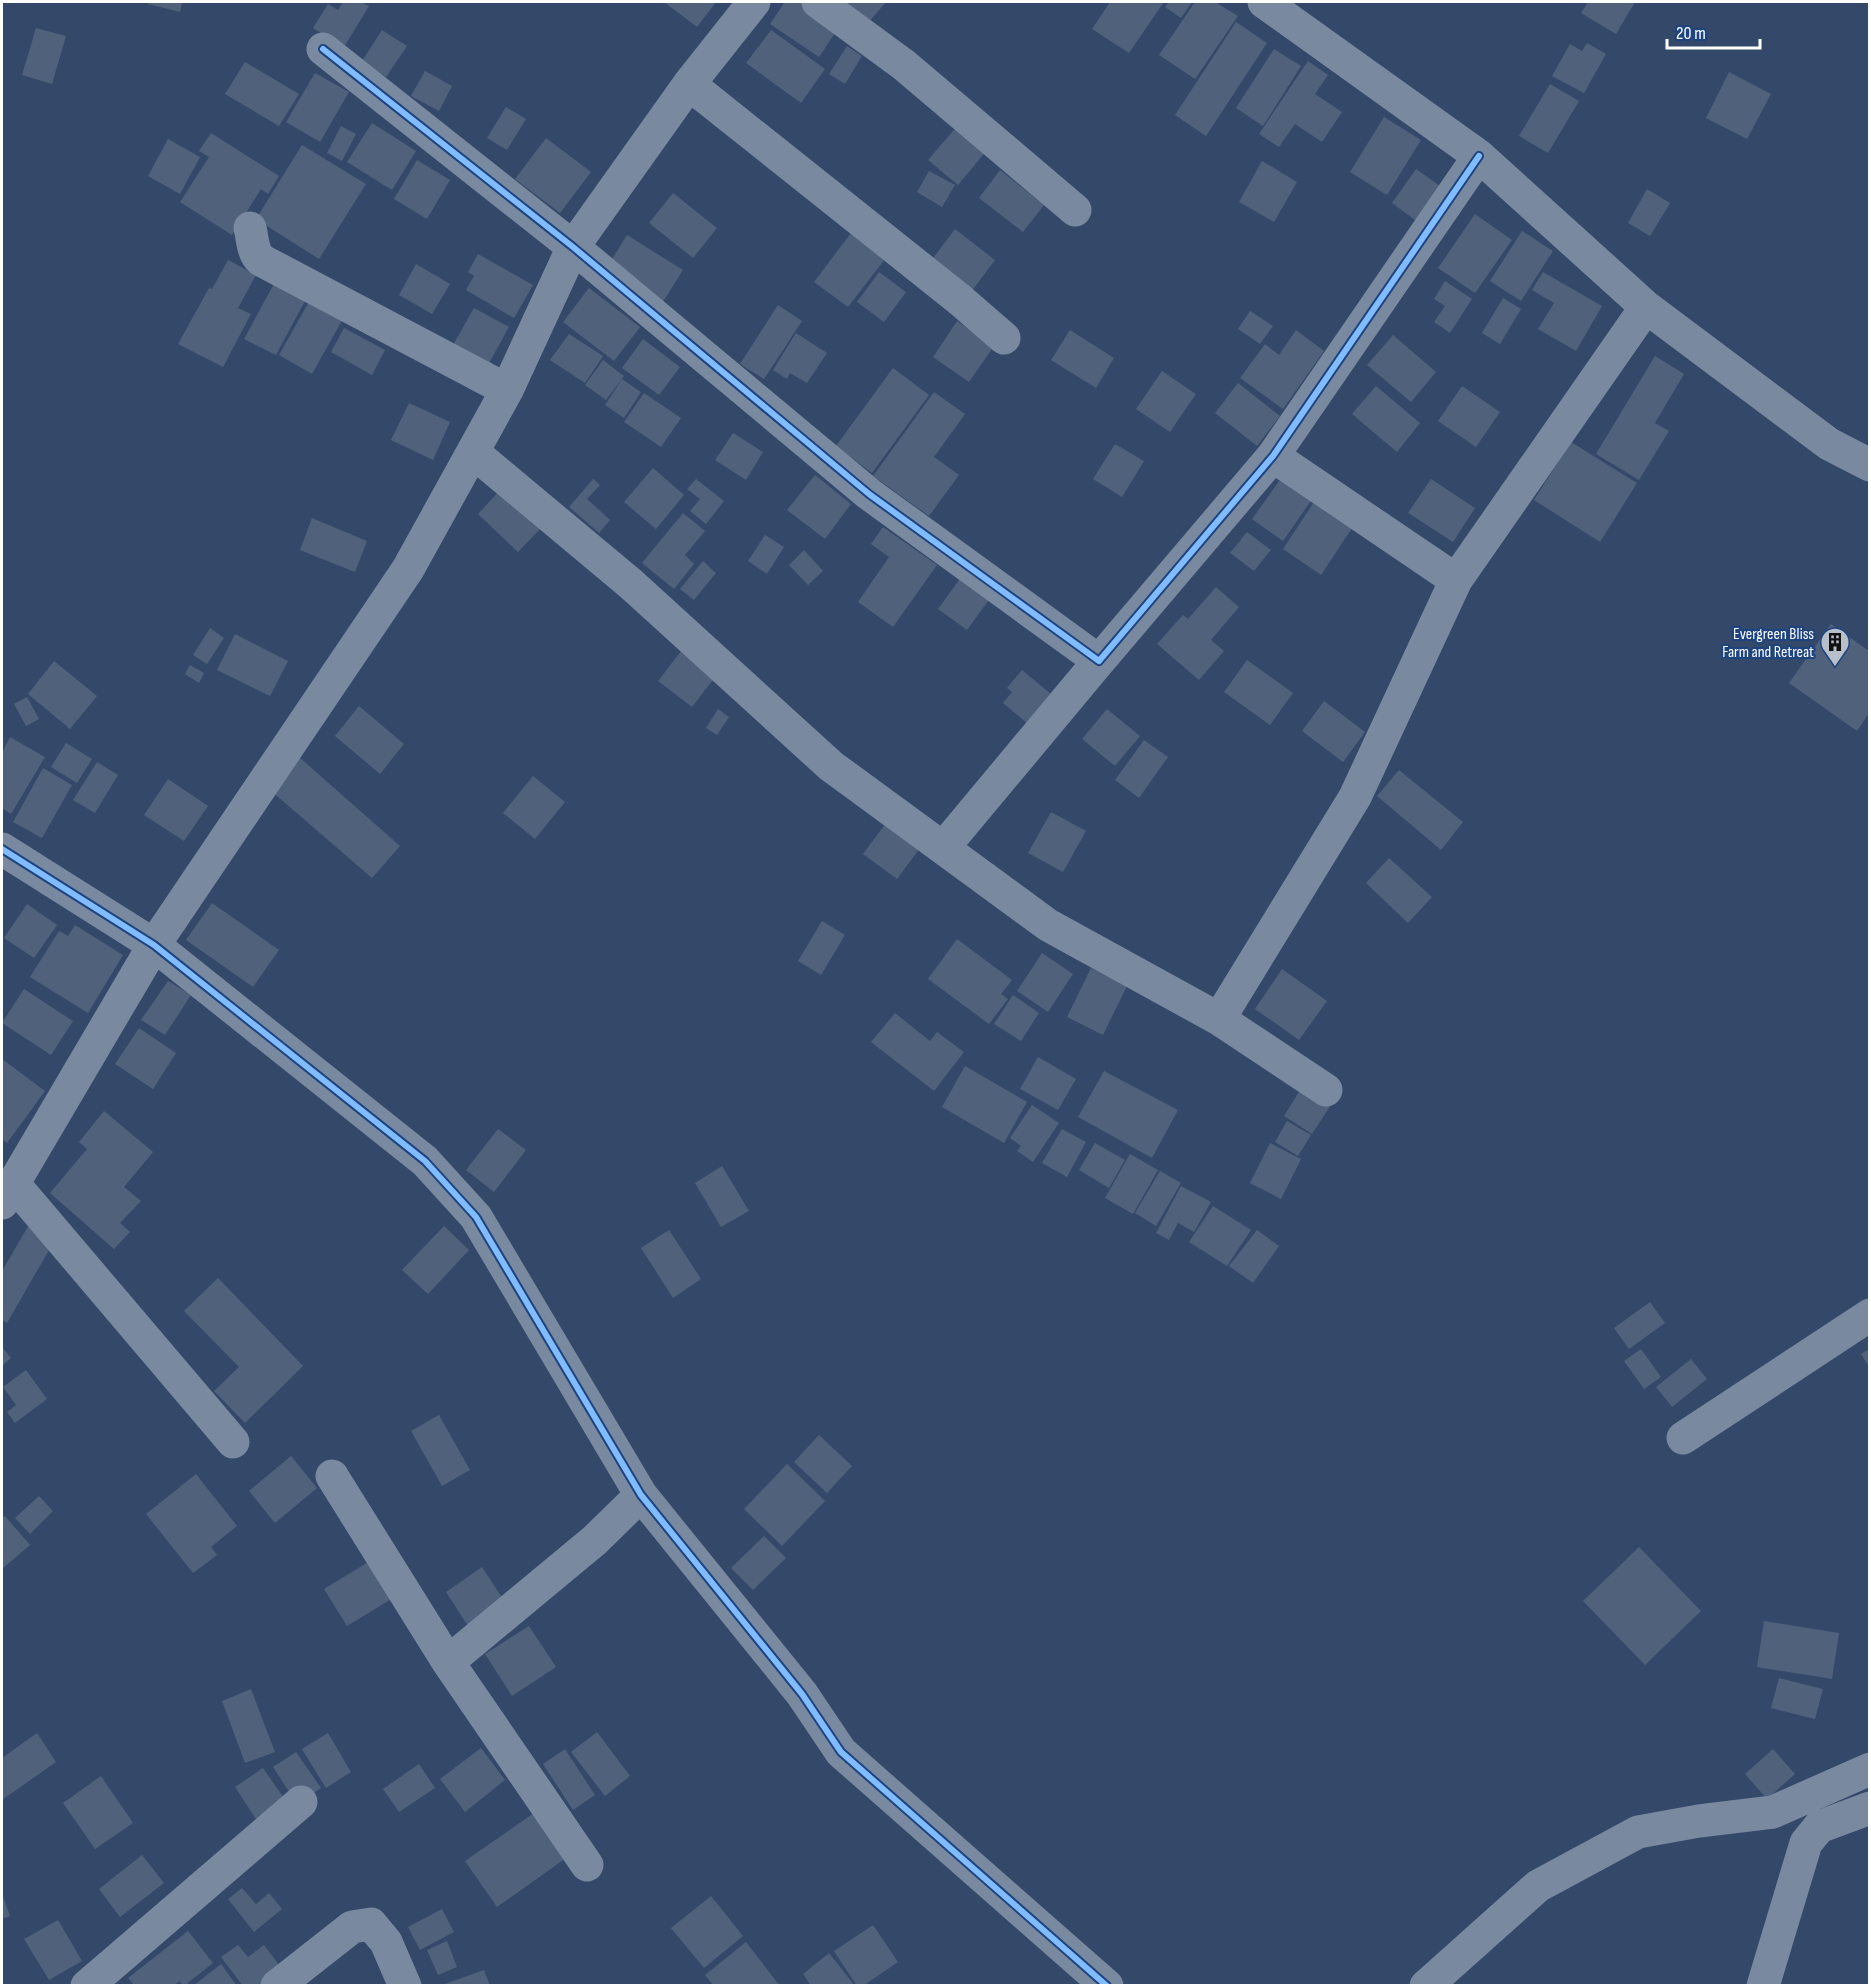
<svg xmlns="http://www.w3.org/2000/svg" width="1871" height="1987" font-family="'Sofia Sans Condensed',sans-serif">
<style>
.building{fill:#50617b}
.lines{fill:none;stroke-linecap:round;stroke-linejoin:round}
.minor{stroke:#79899f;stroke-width:33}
.cycleway-casing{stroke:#1e447f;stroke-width:10}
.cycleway{stroke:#80bcff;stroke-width:6}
.labels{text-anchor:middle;stroke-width:4.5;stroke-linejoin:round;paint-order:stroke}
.poi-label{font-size:16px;fill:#fff;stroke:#1e447f;text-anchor:end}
</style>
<rect width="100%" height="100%" fill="#344969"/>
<!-- building -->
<path class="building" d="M 148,2 L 182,2 L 180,12 L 148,4 Z
M 343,2 L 361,2 L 369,6 L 344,47 L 313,28 L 328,4 L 338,10 Z
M 664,2 L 716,2 L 697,27 Z
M 785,2 L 807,2 L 841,24 L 819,57 L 770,24 Z
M 844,2 L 886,2 L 868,23 Z
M 1110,2 L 1164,2 L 1129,53 L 1092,29 Z
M 1169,2 L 1192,2 L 1181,18 L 1165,7 Z
M 1195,2 L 1215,2 L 1238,16 L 1195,79 L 1159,55 Z
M 1588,2 L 1635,2 L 1616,34 L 1581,13 Z
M 1236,22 L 1267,43 L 1206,136 L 1175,115 Z
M 36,28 L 66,36 L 52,84 L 22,75 Z
M 382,30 L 407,46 L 386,77 L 362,61 Z
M 771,30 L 825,69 L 801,103 L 746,63 Z
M 1587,43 L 1606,54 L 1584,93 L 1552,76 L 1570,44 L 1582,51 Z
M 847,46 L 862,56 L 845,84 L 829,74 Z
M 1274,49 L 1301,66 L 1263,126 L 1236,108 Z
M 1308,61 L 1328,75 L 1315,94 L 1342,112 L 1322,142 L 1295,124 L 1279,147 L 1259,134 Z
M 245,62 L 299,94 L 279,126 L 225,94 Z
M 425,71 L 452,86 L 439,111 L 411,96 Z
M 1729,72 L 1771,94 L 1747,139 L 1706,118 Z
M 315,73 L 349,92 L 320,142 L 286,122 Z
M 1550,84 L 1579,101 L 1548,153 L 1519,136 Z
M 506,107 L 526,119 L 507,150 L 487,138 Z
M 1384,117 L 1421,140 L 1387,195 L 1350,172 Z
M 372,123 L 416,151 L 392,190 L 347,162 Z
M 959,124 L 988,149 L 958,185 L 928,160 Z
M 341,126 L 356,134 L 342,161 L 327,153 Z
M 211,133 L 279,176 L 268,194 L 261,189 L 232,235 L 180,202 L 209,157 L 199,151 Z
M 546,138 L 591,172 L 560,213 L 515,179 Z
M 168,139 L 200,157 L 180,194 L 148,176 Z
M 302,145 L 366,184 L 319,259 L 256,219 Z
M 417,160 L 450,180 L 427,219 L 394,199 Z
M 1262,161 L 1297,182 L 1274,222 L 1239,202 Z
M 1416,169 L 1443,188 L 1419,223 L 1392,203 Z
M 1000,170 L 1044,205 L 1023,232 L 979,198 Z
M 929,171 L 955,185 L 942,207 L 917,192 Z
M 1647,189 L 1670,203 L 1650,236 L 1628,223 Z
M 673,193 L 717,228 L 693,258 L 649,223 Z
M 1475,214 L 1512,240 L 1475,293 L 1438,268 Z
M 955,229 L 995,260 L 971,292 L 931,261 Z
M 1522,231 L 1553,251 L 1521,301 L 1490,281 Z
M 851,233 L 885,259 L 848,307 L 814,282 Z
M 627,235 L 683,270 L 663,302 L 607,267 Z
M 478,254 L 533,285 L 514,318 L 466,290 L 474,276 L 468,272 Z
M 228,260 L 256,275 L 238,308 L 251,314 L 223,367 L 178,344 L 209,288 L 212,289 Z
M 416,264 L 450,284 L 432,314 L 399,295 Z
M 879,272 L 906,292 L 884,322 L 857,302 Z
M 1543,272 L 1602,306 L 1576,351 L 1538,329 L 1554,303 L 1532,290 Z
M 1445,281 L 1472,299 L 1450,333 L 1434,322 L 1445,306 L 1434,299 Z
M 275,282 L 306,299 L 276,355 L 244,339 Z
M 589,288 L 640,327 L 614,361 L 563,322 Z
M 311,298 L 344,317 L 312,374 L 279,355 Z
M 1503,298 L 1521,309 L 1500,344 L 1482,333 Z
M 778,305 L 802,321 L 764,379 L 740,364 Z
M 474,308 L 509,327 L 488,365 L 453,345 Z
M 1250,311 L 1273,326 L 1260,344 L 1238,329 Z
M 957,321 L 994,346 L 969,382 L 933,357 Z
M 344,328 L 385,350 L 372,375 L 331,352 Z
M 1070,330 L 1114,358 L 1096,388 L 1051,360 Z
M 1296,330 L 1324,351 L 1283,409 L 1240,378 L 1265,344 L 1279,355 Z
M 796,333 L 827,353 L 807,383 L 790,373 L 787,379 L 773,370 Z
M 569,334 L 603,356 L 585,383 L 550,360 Z
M 1393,335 L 1436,372 L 1411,402 L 1367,365 Z
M 643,339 L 680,367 L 659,395 L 622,368 Z
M 1655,356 L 1684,374 L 1655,423 L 1669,431 L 1639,480 L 1596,454 Z
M 603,360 L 624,376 L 606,400 L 585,385 Z
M 893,368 L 929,395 L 872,473 L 836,446 Z
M 1162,371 L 1196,394 L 1170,432 L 1136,409 Z
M 622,379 L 641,392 L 624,418 L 605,405 Z
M 1238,383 L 1280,416 L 1257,446 L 1215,413 Z
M 1376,386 L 1420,423 L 1397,452 L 1352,414 Z
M 1462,386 L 1500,412 L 1476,447 L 1438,421 Z
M 934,392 L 965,414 L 934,457 L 959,475 L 929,516 L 873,476 Z
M 644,393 L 681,418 L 661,447 L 624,422 Z
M 409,403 L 450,422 L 433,460 L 391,440 Z
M 733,433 L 763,452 L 746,480 L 715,460 Z
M 1571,442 L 1637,483 L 1600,542 L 1534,500 Z
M 1115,444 L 1144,461 L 1122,497 L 1093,479 Z
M 653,468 L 684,495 L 656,529 L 624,502 Z
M 815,475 L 851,504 L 825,539 L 787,510 Z
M 1282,477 L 1313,498 L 1283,541 L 1252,519 Z
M 593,479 L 600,485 L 587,499 L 610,520 L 599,533 L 569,507 Z
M 696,479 L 724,501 L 706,524 L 690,511 L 700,499 L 687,489 Z
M 1431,479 L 1475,508 L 1453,542 L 1408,513 Z
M 502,488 L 543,526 L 518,552 L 478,514 Z
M 1314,502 L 1352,528 L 1321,575 L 1283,549 Z
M 683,513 L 705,531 L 685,555 L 694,564 L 674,589 L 642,563 Z
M 312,518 L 367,541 L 355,572 L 300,550 Z
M 883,527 L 937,565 L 893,627 L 858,602 L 889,557 L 871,544 Z
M 1247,532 L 1271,550 L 1254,571 L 1230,553 Z
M 765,535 L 784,547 L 767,574 L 748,561 Z
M 804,550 L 823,571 L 808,585 L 789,565 Z
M 703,561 L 716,573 L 694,600 L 680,589 Z
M 962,576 L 991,597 L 967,630 L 938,609 Z
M 1216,587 L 1239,607 L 1211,640 L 1224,651 L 1199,680 L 1157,644 L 1183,615 L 1188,619 Z
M 1831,624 L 1869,651 L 1869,713 L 1857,731 L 1789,683 Z
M 210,628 L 224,638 L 207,664 L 193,655 Z
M 235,634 L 288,661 L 270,696 L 217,670 Z
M 685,646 L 719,672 L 692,707 L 658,681 Z
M 1247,660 L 1293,693 L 1270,725 L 1224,692 Z
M 54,661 L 97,696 L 70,729 L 28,694 Z
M 190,665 L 204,673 L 199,683 L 185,674 Z
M 1022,670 L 1051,694 L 1027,723 L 1003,703 L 1012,692 L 1007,688 Z
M 27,697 L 39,719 L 26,726 L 14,704 Z
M 1324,701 L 1365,732 L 1343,762 L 1302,731 Z
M 359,706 L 404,744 L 380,774 L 335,736 Z
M 718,709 L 729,717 L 717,735 L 706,728 Z
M 1107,709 L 1140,736 L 1115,766 L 1082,739 Z
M 10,737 L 45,757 L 11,814 L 2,808 L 2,753 Z
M 1144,740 L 1168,757 L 1139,798 L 1115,780 Z
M 66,743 L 92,759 L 77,783 L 51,767 Z
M 299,757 L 400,846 L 372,878 L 270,790 Z
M 97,762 L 118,775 L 95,813 L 73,800 Z
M 43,768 L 72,785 L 42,838 L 13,822 Z
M 1399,770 L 1463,822 L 1441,850 L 1377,796 Z
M 533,776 L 565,802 L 535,839 L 503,813 Z
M 168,779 L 208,806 L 184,841 L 144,815 Z
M 1051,812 L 1086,831 L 1063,872 L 1028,853 Z
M 889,819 L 923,844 L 897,879 L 863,854 Z
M 1389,858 L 1432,897 L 1408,923 L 1366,883 Z
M 212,903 L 279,950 L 253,987 L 186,940 Z
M 27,904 L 57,925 L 34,958 L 4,938 Z
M 822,921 L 845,935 L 821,975 L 798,961 Z
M 75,925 L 123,955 L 88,1013 L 30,977 L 59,931 L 68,936 Z
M 957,939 L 1012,980 L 1001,994 L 1008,999 L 989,1024 L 928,979 Z
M 1042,953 L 1073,974 L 1048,1012 L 1017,991 Z
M 1091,968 L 1127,986 L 1103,1035 L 1067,1017 Z
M 1282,969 L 1327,1001 L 1299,1040 L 1255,1009 Z
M 168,981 L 191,995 L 165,1035 L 141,1020 Z
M 24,989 L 73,1021 L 51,1055 L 2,1023 Z
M 1013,995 L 1039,1013 L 1021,1041 L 994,1024 Z
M 895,1013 L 930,1041 L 937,1032 L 964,1052 L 934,1091 L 871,1042 Z
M 139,1028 L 176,1053 L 153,1089 L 115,1064 Z
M 1038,1057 L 1076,1079 L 1058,1110 L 1020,1089 Z
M 2,1059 L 45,1091 L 7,1143 L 2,1139 Z
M 965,1066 L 1027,1102 L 1004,1143 L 942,1107 Z
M 1104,1071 L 1178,1110 L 1152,1158 L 1078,1117 Z
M 1302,1087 L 1331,1105 L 1312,1134 L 1284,1116 Z
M 1032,1105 L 1059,1123 L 1033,1162 L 1017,1151 L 1021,1146 L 1010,1138 Z
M 104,1111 L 153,1152 L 124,1187 L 141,1201 L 120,1223 L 130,1232 L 114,1249 L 50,1193 L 87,1149 L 79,1142 Z
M 1287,1121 L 1311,1135 L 1298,1156 L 1275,1142 Z
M 498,1129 L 526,1150 L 494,1192 L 466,1170 Z
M 1062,1129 L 1086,1142 L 1067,1177 L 1042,1163 Z
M 1095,1143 L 1125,1160 L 1109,1188 L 1079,1170 Z
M 1270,1143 L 1301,1159 L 1281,1199 L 1250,1183 Z
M 1130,1154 L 1158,1170 L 1133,1214 L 1105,1198 Z
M 722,1166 L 749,1211 L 721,1227 L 695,1183 Z
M 1160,1171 L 1181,1183 L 1156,1226 L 1135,1213 Z
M 1181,1186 L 1211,1202 L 1194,1232 L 1178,1223 L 1169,1240 L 1156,1233 Z
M 1213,1206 L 1251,1230 L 1227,1266 L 1189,1242 Z
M 30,1223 L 56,1238 L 7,1323 L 2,1320 L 2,1271 Z
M 444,1226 L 469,1250 L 428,1294 L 402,1270 Z
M 669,1230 L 701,1279 L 673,1298 L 641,1248 Z
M 1257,1230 L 1279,1246 L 1253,1283 L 1229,1266 Z
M 218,1278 L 303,1366 L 245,1423 L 214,1391 L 239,1367 L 184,1311 Z
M 1650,1302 L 1665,1323 L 1629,1349 L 1614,1328 Z
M 2,1347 L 11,1358 L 2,1366 Z
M 1641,1349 L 1661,1377 L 1644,1389 L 1624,1361 Z
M 1869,1349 L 1869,1367 L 1861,1354 Z
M 1691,1359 L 1707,1379 L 1672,1407 L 1656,1387 Z
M 26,1370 L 47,1399 L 15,1423 L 7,1412 L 16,1405 L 3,1387 Z
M 439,1415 L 470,1470 L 442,1486 L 411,1431 Z
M 819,1435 L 852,1466 L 827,1493 L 794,1462 Z
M 291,1456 L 317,1488 L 275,1523 L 249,1491 Z
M 787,1464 L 825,1501 L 782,1546 L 744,1509 Z
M 196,1474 L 237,1526 L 211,1547 L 217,1555 L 193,1573 L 146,1514 Z
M 39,1496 L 53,1511 L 30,1534 L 15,1518 Z
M 5,1516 L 30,1545 L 2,1569 L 2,1518 Z
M 764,1536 L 786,1558 L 753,1590 L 731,1568 Z
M 1639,1547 L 1701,1611 L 1645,1665 L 1583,1601 Z
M 375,1558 L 398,1595 L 347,1626 L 324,1589 Z
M 482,1567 L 505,1602 L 468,1626 L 446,1592 Z
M 1764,1621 L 1839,1633 L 1832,1679 L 1757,1667 Z
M 529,1626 L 556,1667 L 512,1696 L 485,1654 Z
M 1779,1678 L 1823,1689 L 1815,1719 L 1771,1708 Z
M 251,1689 L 275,1752 L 245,1763 L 222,1701 Z
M 597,1732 L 630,1776 L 605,1796 L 571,1752 Z
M 37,1733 L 56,1762 L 2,1800 L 2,1758 Z
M 328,1733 L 351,1772 L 326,1788 L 302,1749 Z
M 481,1748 L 505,1780 L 465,1812 L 440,1779 Z
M 565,1749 L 595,1795 L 573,1810 L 543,1764 Z
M 1773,1749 L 1795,1774 L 1767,1799 L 1745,1774 Z
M 296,1752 L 321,1788 L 297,1804 L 273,1767 Z
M 419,1764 L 435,1788 L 399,1812 L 383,1789 Z
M 263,1768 L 290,1807 L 261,1827 L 235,1787 Z
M 101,1776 L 133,1823 L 95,1849 L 63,1803 Z
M 534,1813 L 566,1858 L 497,1907 L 465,1861 Z
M 142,1855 L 164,1883 L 120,1917 L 99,1889 Z
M 242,1888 L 256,1904 L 269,1893 L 282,1909 L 254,1932 L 228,1899 Z
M 2,1894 L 10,1916 L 2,1919 Z
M 711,1896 L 743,1936 L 704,1968 L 671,1928 Z
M 442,1909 L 454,1932 L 420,1950 L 408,1927 Z
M 58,1920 L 82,1961 L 49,1980 L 24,1939 Z
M 873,1925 L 898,1962 L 863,1986 L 857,1986 L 834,1951 Z
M 188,1931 L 213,1963 L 184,1986 L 179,1981 L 174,1986 L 135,1986 L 128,1978 Z
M 447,1941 L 457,1967 L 438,1975 L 427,1950 Z
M 746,1942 L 780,1986 L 714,1986 L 705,1975 Z
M 238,1945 L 248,1957 L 264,1945 L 285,1973 L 267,1986 L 243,1986 L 221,1957 Z
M 829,1953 L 855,1986 L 811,1986 L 803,1974 Z
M 221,1964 L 237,1986 L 193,1986 Z
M 484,1970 L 490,1986 L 442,1986 L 442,1985 Z"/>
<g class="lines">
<!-- minor -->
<path class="minor" d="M 818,2 L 904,65 L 1075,210
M 1264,2 L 1479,156 L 1646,307 L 1829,444 L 1870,465
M 323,49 L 573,247 L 869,494 L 1099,661 L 1273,456 L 1479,156
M 689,84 L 959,299 L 1004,338
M 250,228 C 253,239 252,252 261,260 L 507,390
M 473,452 L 631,584 L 831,766 L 1048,925 L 1219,1019 L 1326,1090
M 1273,456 L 1456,580
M 943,848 L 1099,661
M 2,849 L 154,945 L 425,1161 L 476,1217 L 641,1495 L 802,1694 L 841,1752 L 1107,1986
M 1219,1019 L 1355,797 L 1456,580 L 1646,307
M 13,1183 L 233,1442
M 2,1203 L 154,945 L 408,569 L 507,390 L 573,247 L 689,84 L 754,2
M 1683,1438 L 1870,1315
M 332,1476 L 448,1662 L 587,1865
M 448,1662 L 595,1540 L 641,1495
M 87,1986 L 301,1802
M 277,1986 L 352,1927 L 371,1924 L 386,1942 L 405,1986
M 1426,1986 L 1538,1886 L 1638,1832 L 1699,1821 L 1773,1812 L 1870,1769
M 1763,1986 L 1806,1843 L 1819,1827 L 1870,1808"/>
<!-- cycleway casing -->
<g class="cycleway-casing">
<path id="cycleway" d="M 323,49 L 573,247 L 869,494 L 1099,661 L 1273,456 L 1479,156
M 2,849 L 154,945 L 425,1161 L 476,1217 L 641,1495 L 802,1694 L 841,1752 L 1107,1986"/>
</g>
<!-- cycleway -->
<use href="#cycleway" class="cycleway"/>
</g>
<!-- icons -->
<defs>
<g id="building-pin" transform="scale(1.5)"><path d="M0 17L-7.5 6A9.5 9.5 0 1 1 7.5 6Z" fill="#b8bfca" stroke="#1e447f"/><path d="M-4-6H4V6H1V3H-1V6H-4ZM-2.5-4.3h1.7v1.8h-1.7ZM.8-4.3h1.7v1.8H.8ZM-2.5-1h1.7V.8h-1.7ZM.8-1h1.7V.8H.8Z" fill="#111"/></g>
</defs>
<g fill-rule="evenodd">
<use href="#building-pin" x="1835" y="642"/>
</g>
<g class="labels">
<!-- poi labels -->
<g class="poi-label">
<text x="1814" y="639">Evergreen Bliss<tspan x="1814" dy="18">Farm and Retreat</tspan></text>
</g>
</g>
<!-- border -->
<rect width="1871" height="1987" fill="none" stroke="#ffffff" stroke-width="6"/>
<!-- scale -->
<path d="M1667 39v9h93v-9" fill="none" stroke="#ffffff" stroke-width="3"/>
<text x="1676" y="39" font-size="18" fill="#ffffff" stroke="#1e447f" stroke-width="4.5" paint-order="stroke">20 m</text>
</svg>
